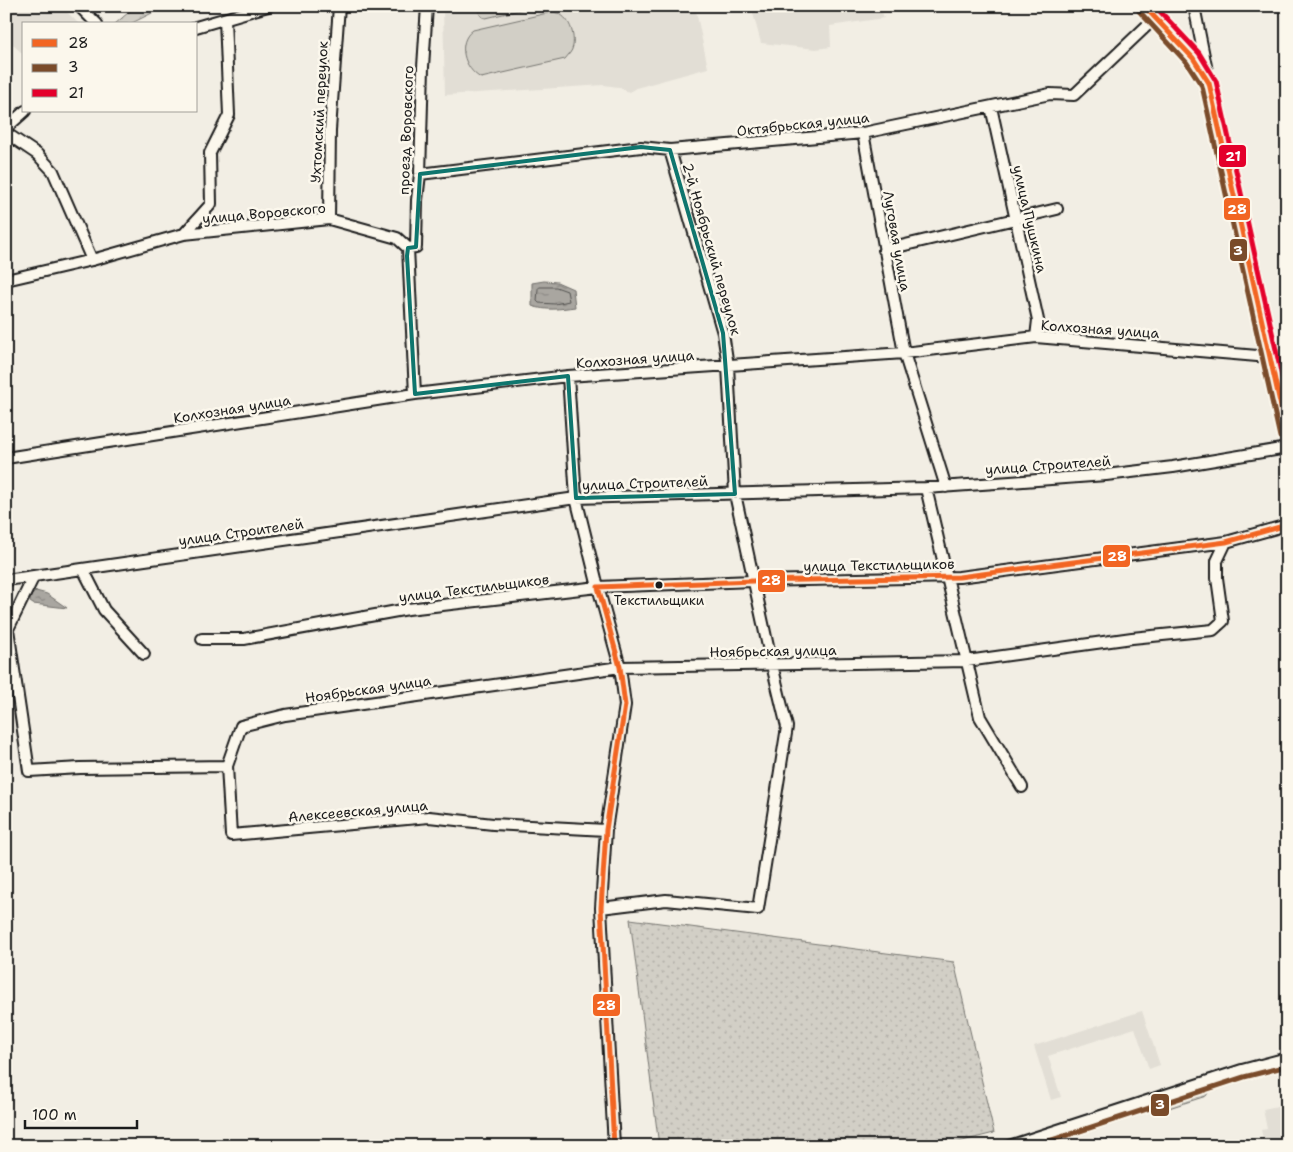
<svg xmlns="http://www.w3.org/2000/svg" width="1293" height="1152" viewBox="0 0 1293 1152" font-family="'Shantell Sans',sans-serif">
  <defs>
    <pattern id="grass-dots" width="8" height="8" patternUnits="userSpaceOnUse" patternTransform="scale(1.25)"><rect width="8" height="8" fill="#d2cfc6"/><path d="M2 2h.1M6 6h.1" fill="none" stroke="#b4b1aa" stroke-width="1.8" stroke-linecap="round"/></pattern>
    <pattern id="forest-crowns" width="20" height="18" patternUnits="userSpaceOnUse" patternTransform="scale(1.25)"><rect width="20" height="18" fill="#d2cfc6"/><path d="M2 6a3 3 0 1 1 6 0M12 15a3 3 0 1 1 6 0" fill="none" stroke="#b4b1aa"/></pattern>
    <pattern id="water-ripples" width="26" height="14" patternUnits="userSpaceOnUse" patternTransform="scale(1.25)"><rect width="26" height="14" fill="#a9a6a0"/><path d="M2 4q2-2 4 0t4 0M15 11q2-2 4 0t4 0" fill="none" stroke="#898682"/></pattern>
  </defs>
  <rect width="100%" height="100%" fill="#f2eee4"/>
  <filter id="ink" filterUnits="userSpaceOnUse"><feTurbulence type="fractalNoise" baseFrequency=".02" numOctaves="2"/><feDisplacementMap in="SourceGraphic" scale="10" xChannelSelector="R" yChannelSelector="G"/><feConvolveMatrix kernelMatrix="1 2 1 2 8 2 1 2 1" color-interpolation-filters="sRGB"/></filter>
  <g filter="url(#ink)">
    <path fill="#e2ded5" d="M 6,6 L 61,6 L 79,24 L 24,24 L 24,55 L 6,38 Z
      M 443,6 L 695,6 L 708,68 L 636,88 L 629,92 L 618,87 L 604,85 L 445,95 Z
      M 751,6 L 880,6 L 884,18 L 830,26 L 831,47 L 816,49 L 761,43 Z
      M 1142,1011 L 1160,1065 L 1149,1069 L 1135,1028 L 1048,1056 L 1061,1097 L 1051,1100 L 1034,1046 Z
      M 1283,1102 L 1287,1102 L 1287,1146 L 1265,1146 L 1261,1130 L 1267,1129 L 1263,1109 L 1283,1105 Z"/>
    <path fill="url(#grass-dots)" stroke="#777671" d="M 630,919 L 954,962 L 994,1133 L 943,1146 L 659,1146 Z
      M 1211,1089 L 1206,1096 L 1166,1109 L 1163,1109 L 1158,1106 Z"/>
    <path fill="url(#forest-crowns)" stroke="#777671" d="M 136,6 L 155,6 L 154,12 L 130,24 L 115,24 Z"/>
    <path fill="#d2cfc6" stroke="#777671" d="M 478,6 L 537,6 L 486,18 C 479,17 479,13 478,6 Z
      M 552,12 C 568,13 575,32 573,46 C 572,52 568,55 565,59 L 481,78 C 464,69 456,42 473,30 Z"/>
    <path fill="url(#water-ripples)" stroke="#716f6b" d="M 544,281 L 557,282 L 573,289 L 575,307 C 560,309 546,311 532,306 L 532,283 Z
      M 36,591 L 47,594 L 67,608 L 33,604 L 30,602 L 31,596 Z"/>
    <g fill="none" stroke-linecap="round" stroke-linejoin="round">
      <path stroke="#545351" stroke-width="1" d="M 540,287 L 556,287 L 567,291 L 569,301 L 555,304 L 539,303 L 537,301 L 538,289 Z"/>
      <g stroke="#1c1c1c" stroke-width="14">
        <path id="minor" d="M 79,6 L 97,24
          M 1194,6 L 1209,81
          M 196,27 L 268,6
          M 991,107 L 1038,320 L 1036,337
          M 6,128 L 25,111
          M 6,133 L 37,154 L 53,171 L 92,260
          M 863,133 L 904,353 L 946,487
          M 420,174 L 641,147 L 670,150 L 863,133 L 1050,94 L 1074,95 L 1155,18
          M 329,219 L 330,130 L 339,6
          M 184,234 L 211,204 L 210,153 L 229,115 L 225,19
          M 408,248 L 416,247 L 417,200 L 420,174 L 423,67 L 427,6
          M 884,250 L 1057,209
          M 6,280 L 92,260 L 184,234 L 329,219 L 397,238 L 408,248 L 415,394
          M 568,376 L 576,498 L 598,587 L 620,667 L 625,705 L 606,830 L 601,908 L 614,1146
          M 1275,383 L 1287,383
          M 6,458 L 415,394 L 568,376 L 904,353 L 1036,337 L 1269,357
          M 926,488 L 980,717 L 1022,787
          M 83,569 L 104,610 L 144,654
          M 34,576 L 8,629 L 29,771 L 80,768 L 227,766
          M 6,580 L 576,498 L 926,488 L 1106,475 L 1173,467 L 1287,448
          M 202,639 L 244,639 L 408,609 L 598,587 L 753,581 L 959,577 L 1226,542 L 1287,525
          M 606,830 L 493,824 L 429,817 L 231,835 L 227,766 L 241,726 L 285,715 L 620,667 L 967,661 L 1132,638 L 1213,630 L 1223,621 L 1217,578 L 1217,561 L 1226,542
          M 601,908 L 666,900 L 758,909 L 787,727 L 772,665 L 735,494 L 728,366 L 723,333 L 670,150
          M 1009,1146 L 1242,1070 L 1287,1058"/>
      </g>
      <g stroke="#1c1c1c" stroke-width="16">
        <path id="major" d="M 1144,6 L 1193,58 L 1209,83 L 1287,435"/>
      </g>
      <use href="#minor" stroke="#fbf7ec" stroke-width="10"/>
      <use href="#major" stroke="#fbf7ec" stroke-width="12"/>
      <g stroke="#fbf7ec" stroke-width="9">
        <path id="bus-1" d="M 1144,6 L 1193,58 L 1209,83 L 1287,434
          M 598,587 L 753,581 L 959,577 L 1226,542 L 1287,525
          M 598,587 L 620,667 L 625,705 L 606,830 L 601,908 L 614,1146"/>
      </g>
      <g stroke="#fbf7ec" stroke-width="9">
        <path id="bus-2" d="M 1139,11 L 1187,63 L 1202,86 L 1280,437
          M 1034,1146 L 1244,1077 L 1287,1066"/>
      </g>
      <g stroke="#fbf7ec" stroke-width="9">
        <path id="bus-3" d="M 1155,6 L 1199,53 L 1216,81 L 1287,399"/>
      </g>
      <use href="#bus-1" stroke="#f26522" stroke-width="5"/>
      <use href="#bus-2" stroke="#7a4b2a" stroke-width="5"/>
      <use href="#bus-3" stroke="#e4002b" stroke-width="5"/>
    </g>
  </g>
  <path fill="none" stroke="#0f766e" stroke-width="4" stroke-linejoin="round" d="M 641,147 L 670,150 L 723,333 L 735,494 L 576,498 L 568,376 L 415,394 L 407,256 L 408,248 L 416,247 L 420,174 Z"/>
  <circle fill="#1c1c1c" stroke="#fbf7ec" stroke-width="2" cx="659" cy="585" r="4.5"/>
  <g text-anchor="middle" stroke-width="5" stroke-linejoin="round" paint-order="stroke">
    <g font-size="13" fill="#1c1c1c" stroke="#fbf7ec">
      <text x="659" y="605">Текстильщики</text>
    </g>
    <g font-size="14" fill="#1c1c1c" stroke="#fbf7ec">
      <text transform="translate(319 112) rotate(-87)" y="5">Ухтомский переулок</text>
      <text transform="translate(803 124) rotate(-6)" y="5">Октябрьская улица</text>
      <text transform="translate(406 130) rotate(-88)" y="5">проезд Воровского</text>
      <text transform="translate(264 213) rotate(-5)" y="5">улица Воровского</text>
      <text transform="translate(1030 219) rotate(77)" y="5">улица Пушкина</text>
      <text transform="translate(897 241) rotate(80)" y="5">Луговая улица</text>
      <text transform="translate(712 249) rotate(74)" y="5">2-й Ноябрьский переулок</text>
      <text transform="translate(1100 329) rotate(4)" y="5">Колхозная улица</text>
      <text transform="translate(635 359) rotate(-4)" y="5">Колхозная улица</text>
      <text transform="translate(232 409) rotate(-9)" y="5">Колхозная улица</text>
      <text transform="translate(1048 465) rotate(-4)" y="5">улица Строителей</text>
      <text transform="translate(645 483) rotate(-2)" y="5">улица Строителей</text>
      <text transform="translate(241 532) rotate(-8)" y="5">улица Строителей</text>
      <text transform="translate(879 565) rotate(-1)" y="5">улица Текстильщиков</text>
      <text transform="translate(474 588) rotate(-7)" y="5">улица Текстильщиков</text>
      <text transform="translate(773 651) rotate(-1)" y="5">Ноябрьская улица</text>
      <text transform="translate(368 689) rotate(-8)" y="5">Ноябрьская улица</text>
      <text transform="translate(358 811) rotate(-5)" y="5">Алексеевская улица</text>
    </g>
  </g>
  <g stroke="#fbf7ec" stroke-width="2">
    <rect x="1218" y="144" width="29" height="24" rx="5" fill="#e4002b"/>
    <rect x="1223" y="197" width="28" height="24" rx="5" fill="#f26522"/>
    <rect x="1229" y="238" width="19" height="24" rx="5" fill="#7a4b2a"/>
    <rect x="1102" y="544" width="29" height="24" rx="5" fill="#f26522"/>
    <rect x="757" y="569" width="29" height="24" rx="5" fill="#f26522"/>
    <rect x="592" y="993" width="29" height="24" rx="5" fill="#f26522"/>
    <rect x="1150" y="1093" width="20" height="24" rx="5" fill="#7a4b2a"/>
  </g>
  <g font-size="14" text-anchor="middle" font-weight="bold" fill="#fff">
    <text x="1233" y="161">21</text>
    <text x="1237" y="214">28</text>
    <text x="1238" y="255">3</text>
    <text x="1117" y="561">28</text>
    <text x="771" y="585">28</text>
    <text x="606" y="1010">28</text>
    <text x="1160" y="1109">3</text>
  </g>
  <rect width="1293" height="1152" fill="none" stroke="#fbf7ec" stroke-width="25"/>
  <rect x="12" y="12" width="1268" height="1127" fill="none" stroke="#1c1c1c" stroke-width="2" filter="url(#ink)"/>
  <rect x="22" y="22" width="175" height="90" fill="#fbf7ec" stroke="#a29f99"/>
  <rect x="32" y="39" width="25" height="8" fill="#f26522" stroke="#a29f99"/>
  <text x="68" y="48" font-size="15" fill="#1c1c1c">28</text>
  <rect x="32" y="64" width="25" height="8" fill="#7a4b2a" stroke="#a29f99"/>
  <text x="68" y="72" font-size="15" fill="#1c1c1c">3</text>
  <rect x="32" y="89" width="25" height="8" fill="#e4002b" stroke="#a29f99"/>
  <text x="68" y="98" font-size="15" fill="#1c1c1c">21</text>
  <path d="M25 1120v8h112v-8" fill="none" stroke="#1c1c1c" stroke-width="2.5"/>
  <text x="32" y="1120" font-size="15" fill="#1c1c1c" stroke="#fbf7ec" stroke-width="4" paint-order="stroke">100 m</text>
</svg>
